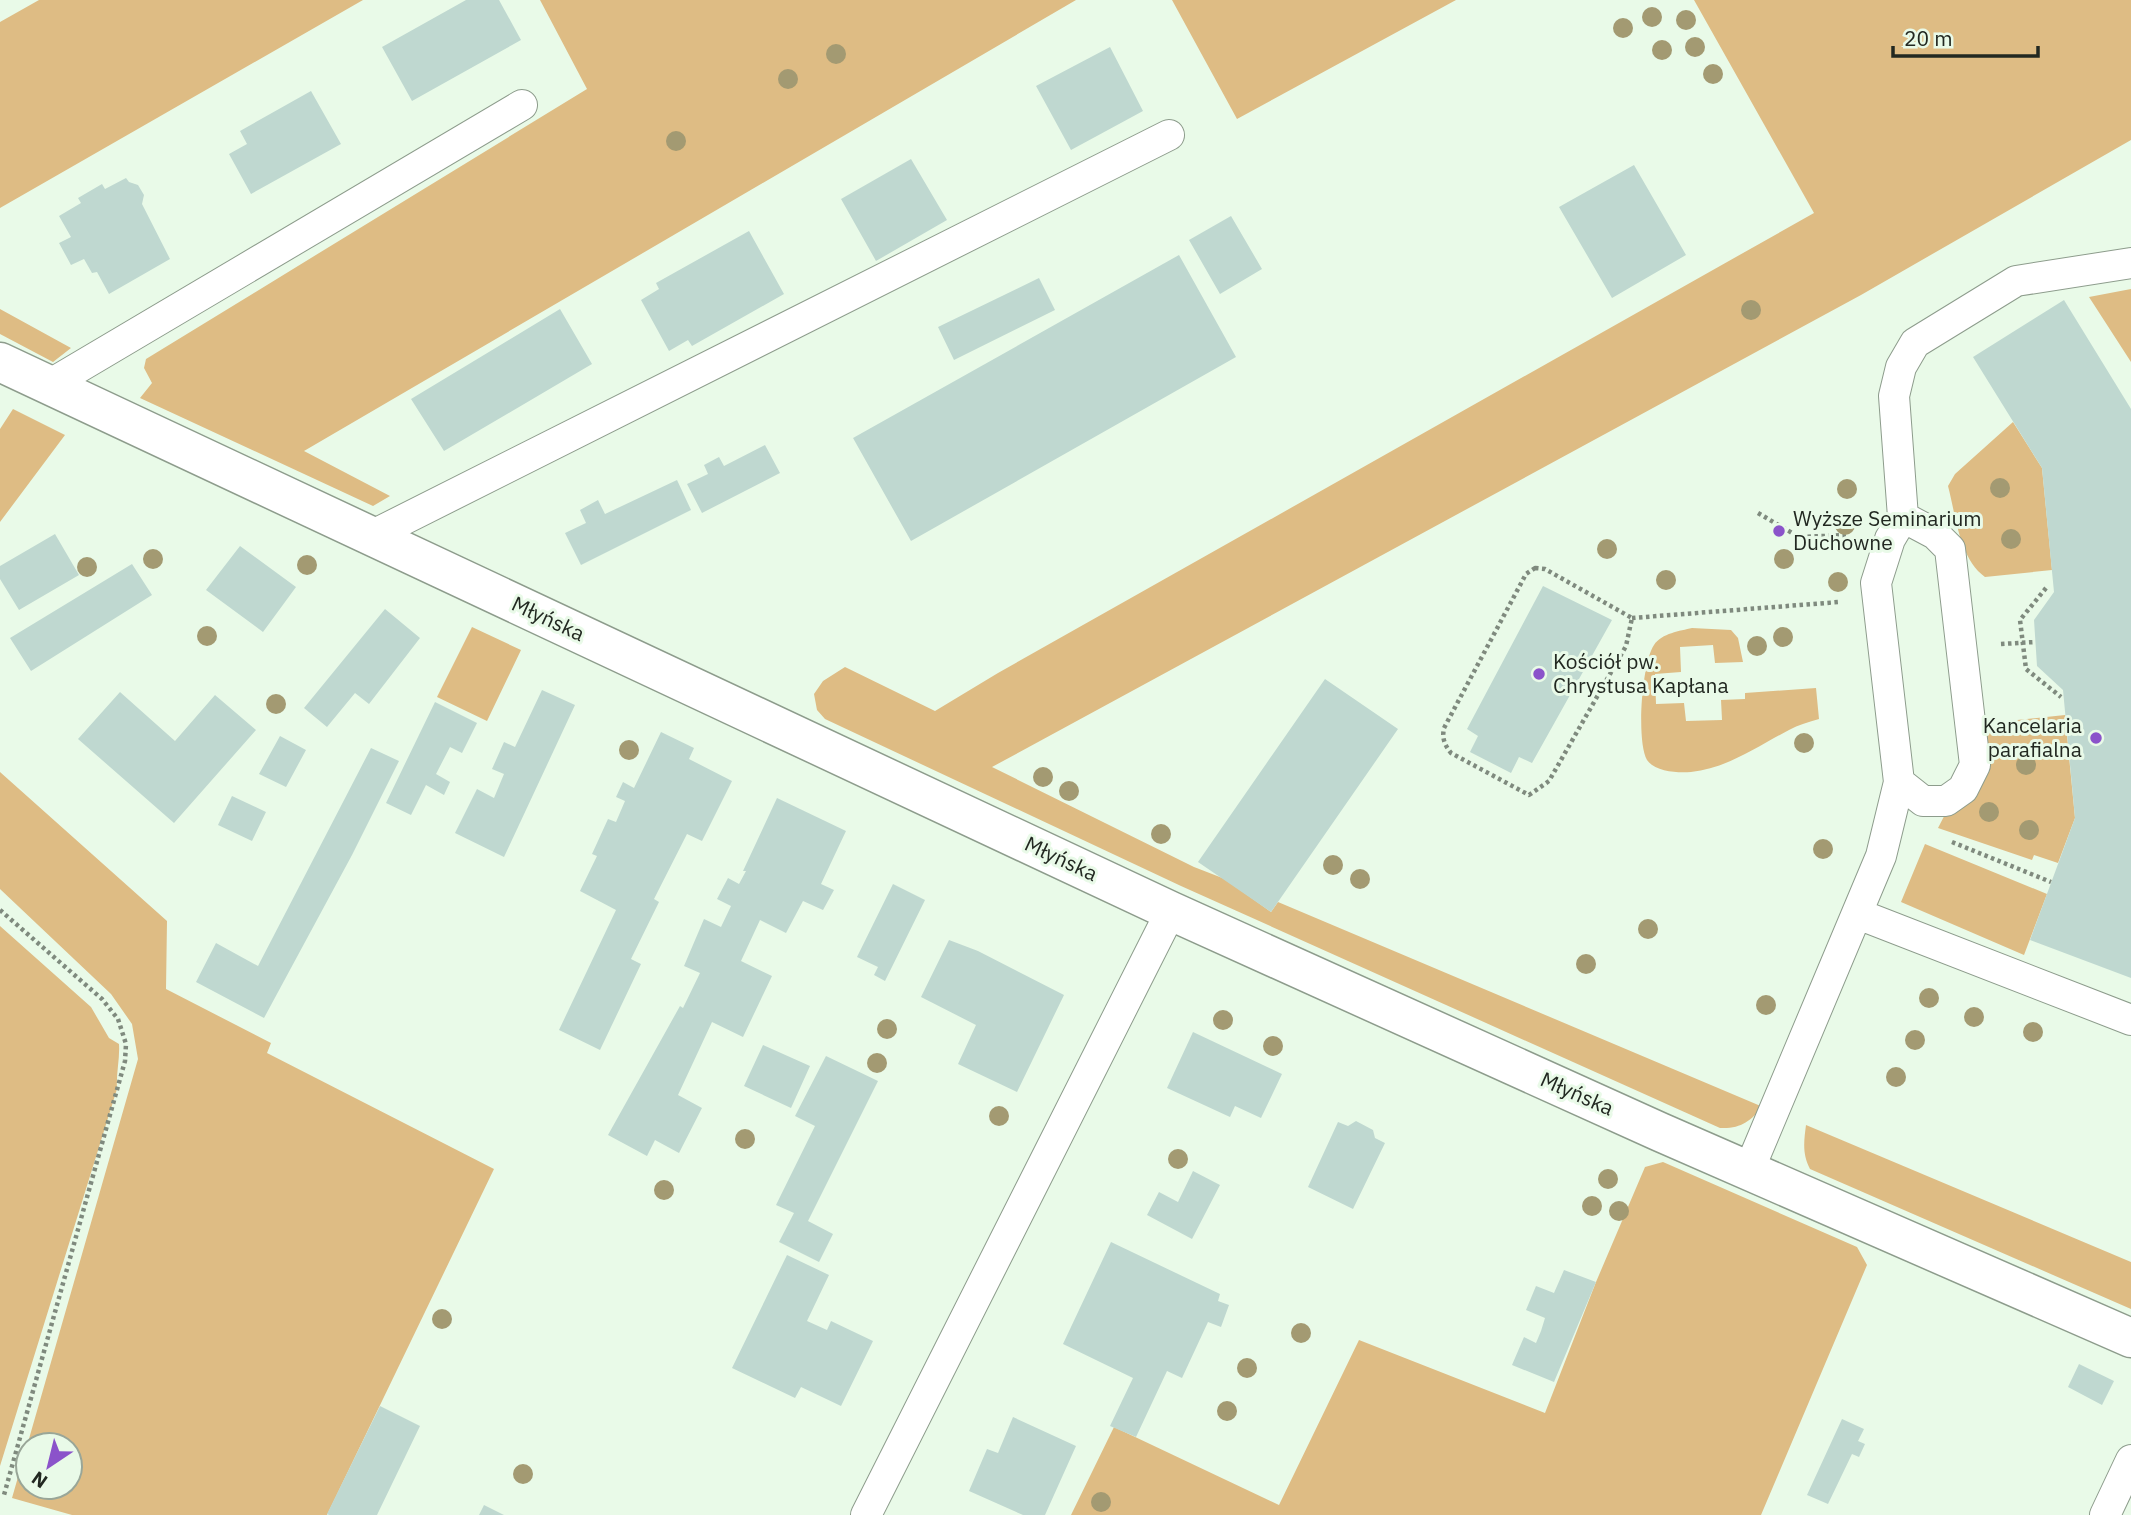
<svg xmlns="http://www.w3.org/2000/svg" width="2131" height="1515" viewBox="0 0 2131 1515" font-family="'IBM Plex Sans',sans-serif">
  <rect width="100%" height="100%" fill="#e9fae8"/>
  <path fill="#debc84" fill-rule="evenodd" d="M 39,0 L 363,0 L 0,208 L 0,22 Z
    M 540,0 L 1076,0 L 304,451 L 390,496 L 373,506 L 140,398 L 152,383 L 144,368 L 146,359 L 587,89 Z
    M 1172,0 L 1456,0 L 1237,119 Z
    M 1694,0 L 2131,0 L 2131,140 L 1861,295 L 992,767 L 1194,867 L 1225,879 L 1271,912 L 1278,902 L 1763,1107 C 1750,1121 1741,1129 1720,1128 L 1181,886 L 825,719 L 817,710 L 814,694 L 823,681 L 845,667 L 935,711 L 998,673 L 1814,213 Z
    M 2131,289 L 2131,362 L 2089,297 Z
    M 0,309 L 71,348 L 53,362 L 0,334 Z
    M 13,409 L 65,435 L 0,522 L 0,429 Z
    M 2013,422 L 2042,468 L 2052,570 L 1985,577 C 1959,558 1956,516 1948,486 L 1955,474 Z
    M 472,627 L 521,650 L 487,721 L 437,697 Z
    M 1692,628 L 1731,630 L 1738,638 L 1743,662 L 1715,663 L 1713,645 L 1680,647 L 1681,672 L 1655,674 L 1656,704 L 1684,703 L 1686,721 L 1722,720 L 1721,700 L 1745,699 L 1745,693 L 1816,688 L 1819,719 C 1809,722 1798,725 1789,730 C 1758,746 1728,768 1691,772 C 1678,773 1655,772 1647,760 C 1636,741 1642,662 1654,645 C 1662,633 1680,631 1692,628 Z
    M 2065,715 L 2075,818 L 2058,863 L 2034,855 L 2032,860 L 1938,828 L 1982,743 L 1998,722 Z
    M 0,772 L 167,921 L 166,989 L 271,1043 L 267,1053 L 494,1169 L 327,1515 L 72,1515 L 12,1498 L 138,1059 L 132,1024 L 111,994 L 0,889 ZM 28,1445 L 70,1445 L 70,1487 L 28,1487 Z
    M 1925,844 L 2047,894 L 2024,955 L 1901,902 Z
    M 0,926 L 91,1007 L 109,1038 L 119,1044 C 120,1059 116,1073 117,1089 L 0,1466 Z
    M 1806,1125 L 2131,1262 L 2131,1309 L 1810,1169 C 1802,1154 1804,1141 1806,1125 Z
    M 1663,1162 L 1857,1247 L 1867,1265 L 1761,1515 L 1071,1515 L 1114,1427 L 1279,1505 L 1359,1340 L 1545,1413 L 1596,1282 L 1645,1167 Z"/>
  <path fill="#bfd8d0" d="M 466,0 L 499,0 L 521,40 L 412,101 L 382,47 Z
    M 1110,47 L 1143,111 L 1071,150 L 1036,86 Z
    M 311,91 L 341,144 L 251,194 L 229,154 L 247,144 L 240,131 Z
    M 911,159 L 947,220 L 876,261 L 841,199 Z
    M 1634,165 L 1686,255 L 1612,298 L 1559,207 Z
    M 126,178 L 129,182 L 138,185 L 144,195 L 142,204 L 170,259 L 109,294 L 97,272 L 92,273 L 84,259 L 71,265 L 59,243 L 71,237 L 59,216 L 81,203 L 78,198 L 102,184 L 105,189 Z
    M 1231,216 L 1262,269 L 1220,294 L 1189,240 Z
    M 749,231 L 784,294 L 692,346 L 688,340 L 669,351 L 641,300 L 659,289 L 656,283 Z
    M 1179,255 L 1236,357 L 911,541 L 853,438 Z
    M 1039,278 L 1055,310 L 954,360 L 938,327 Z
    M 2064,300 L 2131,409 L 2131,978 L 2030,940 L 2075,818 L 2063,690 L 2037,666 L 2034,620 L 2054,592 L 2042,468 L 1973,357 Z
    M 560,309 L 592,364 L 444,451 L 411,399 Z
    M 765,445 L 780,473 L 702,513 L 687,484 L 708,474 L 704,465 L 719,457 L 724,466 Z
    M 677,480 L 691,510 L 581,565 L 565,533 L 586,523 L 580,510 L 598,500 L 605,514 Z
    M 55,534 L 79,575 L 19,610 L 0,579 L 0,566 Z
    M 240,546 L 296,587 L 263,632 L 206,590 Z
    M 132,564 L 152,595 L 31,671 L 10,638 Z
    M 1543,586 L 1612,620 L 1532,763 L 1519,757 L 1511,773 L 1470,752 L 1478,736 L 1467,729 Z
    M 385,609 L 420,638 L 369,704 L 355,693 L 327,727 L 304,708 Z
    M 1325,679 L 1398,729 L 1271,912 L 1198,862 Z
    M 542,690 L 575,705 L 504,857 L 455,833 L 477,789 L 494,798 L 504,774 L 492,769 L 504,742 L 515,747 Z
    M 120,692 L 175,741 L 215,695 L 256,730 L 174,823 L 78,739 Z
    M 435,702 L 477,723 L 462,753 L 450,747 L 436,774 L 450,782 L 444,795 L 426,785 L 411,815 L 386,803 Z
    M 661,732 L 694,748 L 689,759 L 732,781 L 702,841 L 687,834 L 654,899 L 659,902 L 631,959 L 641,964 L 600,1050 L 559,1030 L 616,910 L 580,891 L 597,856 L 592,854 L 608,819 L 616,822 L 625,801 L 616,797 L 623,782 L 634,788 Z
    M 280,736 L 306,750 L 286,787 L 259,774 Z
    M 371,748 L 399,761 L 352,855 L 264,1018 L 196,982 L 216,943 L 258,966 Z
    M 232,796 L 266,812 L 252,841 L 218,825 Z
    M 777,798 L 846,831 L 821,884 L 834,890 L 823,910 L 803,901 L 786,933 L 760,920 L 741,961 L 772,976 L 743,1037 L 712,1022 L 678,1095 L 702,1108 L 679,1153 L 655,1140 L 647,1156 L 608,1135 L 680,1006 L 683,1008 L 700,973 L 684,966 L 704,919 L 721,927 L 731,906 L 717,899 L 728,878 L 739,884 L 746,871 L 743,871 Z
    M 893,884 L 925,900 L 885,981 L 874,975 L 878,967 L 857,957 Z
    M 949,940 L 978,951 L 1064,995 L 1017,1092 L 958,1064 L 976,1025 L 921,997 Z
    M 1193,1032 L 1282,1074 L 1261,1118 L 1235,1106 L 1230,1117 L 1167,1088 Z
    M 763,1045 L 810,1066 L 791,1108 L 744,1086 Z
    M 826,1056 L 878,1081 L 808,1221 L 833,1234 L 819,1262 L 779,1242 L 794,1213 L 776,1205 L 815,1126 L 795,1116 Z
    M 1356,1121 L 1373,1130 L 1375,1138 L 1385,1143 L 1353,1209 L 1308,1187 L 1338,1122 L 1348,1126 Z
    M 1193,1171 L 1220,1185 L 1192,1239 L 1147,1215 L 1159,1192 L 1178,1202 Z
    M 1111,1242 L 1220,1294 L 1218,1301 L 1229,1305 L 1221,1327 L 1208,1322 L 1182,1378 L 1167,1371 L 1136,1437 L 1110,1426 L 1133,1378 L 1063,1344 Z
    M 787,1255 L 829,1275 L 807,1321 L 827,1330 L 831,1321 L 873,1341 L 841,1406 L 801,1387 L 795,1398 L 732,1368 Z
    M 1564,1270 L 1596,1282 L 1554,1382 L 1512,1365 L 1524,1337 L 1536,1343 L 1541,1331 L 1545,1318 L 1526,1310 L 1536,1286 L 1554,1293 Z
    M 2079,1364 L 2114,1381 L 2102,1405 L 2068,1387 Z
    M 380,1406 L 420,1426 L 377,1515 L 329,1515 L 327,1514 Z
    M 1013,1417 L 1076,1446 L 1045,1515 L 1023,1515 L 969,1491 L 987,1449 L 998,1453 Z
    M 1842,1419 L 1864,1429 L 1858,1441 L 1865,1444 L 1859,1457 L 1852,1454 L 1828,1504 L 1807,1495 Z
    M 484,1505 L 504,1515 L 479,1515 Z"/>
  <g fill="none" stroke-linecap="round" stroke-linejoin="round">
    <g stroke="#8d9c8c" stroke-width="32">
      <path id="service" d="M 49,385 L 522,105
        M 371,536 L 1169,135
        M 1899,782 L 1923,801 L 1946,801 L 1963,789 L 1975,765 L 1950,549 L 1935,534 L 1903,517
        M 1858,914 L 2131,1020
        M 1749,1170 L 1881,856 L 1899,782 L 1876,583 L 1890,539 L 1903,517 L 1894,396 L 1901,367 L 1915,343 L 2016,281 L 2131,263
        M 866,1515 L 1171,911
        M 2105,1515 L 2131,1460"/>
    </g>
    <g stroke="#8d9c8c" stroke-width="41">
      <path id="minor" d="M 0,362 L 1171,911 L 1660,1132 L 2131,1338"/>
    </g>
    <path stroke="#7f8a7e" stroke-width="4.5" stroke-dasharray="3.5 3.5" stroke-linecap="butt" d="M 1758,513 L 1799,537 L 1848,535
      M 1535,568 L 1545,569 L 1632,618 L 1626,646 L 1549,781 L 1529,795 L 1451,753 C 1444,744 1442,738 1444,728 L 1526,574 Z
      M 2046,588 L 2020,620 L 2026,669 L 2061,697
      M 1632,618 L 1839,602
      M 2001,644 L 2035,642
      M 1952,842 L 2051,882
      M 0,910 L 102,999 L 118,1019 L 126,1044 L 125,1061 L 4,1495"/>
    <use href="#service" stroke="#fff" stroke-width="30"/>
    <use href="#minor" stroke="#fff" stroke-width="38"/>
  </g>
  <g fill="#a39a72">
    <circle cx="1652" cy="17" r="10"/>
    <circle cx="1686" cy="20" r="10"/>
    <circle cx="1623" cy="28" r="10"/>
    <circle cx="1695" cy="47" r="10"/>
    <circle cx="1662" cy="50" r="10"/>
    <circle cx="836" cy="54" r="10"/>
    <circle cx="1713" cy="74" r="10"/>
    <circle cx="788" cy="79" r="10"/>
    <circle cx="676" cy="141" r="10"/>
    <circle cx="1751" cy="310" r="10"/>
    <circle cx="2000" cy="488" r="10"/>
    <circle cx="1847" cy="489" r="10"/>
    <circle cx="1845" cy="525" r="10"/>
    <circle cx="2011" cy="539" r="10"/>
    <circle cx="1607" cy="549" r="10"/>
    <circle cx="153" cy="559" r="10"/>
    <circle cx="1784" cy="559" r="10"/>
    <circle cx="307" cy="565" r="10"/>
    <circle cx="87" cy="567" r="10"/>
    <circle cx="1666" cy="580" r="10"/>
    <circle cx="1838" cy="582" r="10"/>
    <circle cx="207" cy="636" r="10"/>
    <circle cx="1783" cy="637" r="10"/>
    <circle cx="1757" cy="646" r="10"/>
    <circle cx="276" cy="704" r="10"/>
    <circle cx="1804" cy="743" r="10"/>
    <circle cx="629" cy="750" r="10"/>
    <circle cx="2026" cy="765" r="10"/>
    <circle cx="1043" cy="777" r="10"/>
    <circle cx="1069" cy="791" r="10"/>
    <circle cx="1989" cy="812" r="10"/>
    <circle cx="2029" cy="830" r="10"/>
    <circle cx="1161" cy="834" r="10"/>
    <circle cx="1823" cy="849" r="10"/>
    <circle cx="1333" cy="865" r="10"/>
    <circle cx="1360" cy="879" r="10"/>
    <circle cx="1648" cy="929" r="10"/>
    <circle cx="1586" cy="964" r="10"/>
    <circle cx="1929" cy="998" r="10"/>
    <circle cx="1766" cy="1005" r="10"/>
    <circle cx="1974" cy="1017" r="10"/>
    <circle cx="1223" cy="1020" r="10"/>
    <circle cx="887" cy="1029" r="10"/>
    <circle cx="2033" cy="1032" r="10"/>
    <circle cx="1915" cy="1040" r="10"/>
    <circle cx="1273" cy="1046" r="10"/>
    <circle cx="877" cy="1063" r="10"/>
    <circle cx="1896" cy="1077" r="10"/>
    <circle cx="999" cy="1116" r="10"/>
    <circle cx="745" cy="1139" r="10"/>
    <circle cx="1178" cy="1159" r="10"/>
    <circle cx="1608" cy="1179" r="10"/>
    <circle cx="664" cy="1190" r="10"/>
    <circle cx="1592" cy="1206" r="10"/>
    <circle cx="1619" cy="1211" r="10"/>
    <circle cx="442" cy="1319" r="10"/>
    <circle cx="1301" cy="1333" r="10"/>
    <circle cx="1247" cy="1368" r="10"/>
    <circle cx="1227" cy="1411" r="10"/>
    <circle cx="523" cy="1474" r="10"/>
    <circle cx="1101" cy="1502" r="10"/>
  </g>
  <g fill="#8b53ca" stroke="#e9fae8" stroke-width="2.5">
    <circle cx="1779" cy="531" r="7"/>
    <circle cx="1539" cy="674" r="7"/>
    <circle cx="2096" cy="738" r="7"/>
  </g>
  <g text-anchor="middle" stroke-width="6" stroke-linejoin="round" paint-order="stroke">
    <g font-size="21" fill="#222821" stroke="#e9fae8" text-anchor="start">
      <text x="1793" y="526">Wyższe Seminarium<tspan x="1793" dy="24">Duchowne</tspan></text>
      <text x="1553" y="669">Kościół pw.<tspan x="1553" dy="24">Chrystusa Kapłana</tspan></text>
      <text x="2082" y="733" text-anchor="end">Kancelaria<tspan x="2082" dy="24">parafialna</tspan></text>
    </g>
    <g font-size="21" fill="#222821" stroke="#e9fae8">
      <text transform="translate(548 619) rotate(25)" y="7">Młyńska</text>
      <text transform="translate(1061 859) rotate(25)" y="7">Młyńska</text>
      <text transform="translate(1577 1094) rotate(24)" y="7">Młyńska</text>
    </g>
  </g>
  <g transform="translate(49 1466) rotate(215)"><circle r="33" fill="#e9fae8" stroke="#99a698" stroke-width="2"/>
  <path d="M0-5L12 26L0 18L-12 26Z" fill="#8b53ca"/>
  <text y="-10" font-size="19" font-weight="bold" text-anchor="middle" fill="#222821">N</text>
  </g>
  <path d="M1893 46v10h145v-10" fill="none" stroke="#222821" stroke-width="3.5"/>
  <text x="1904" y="46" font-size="21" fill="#222821" stroke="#e9fae8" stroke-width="5" paint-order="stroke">20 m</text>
</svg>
